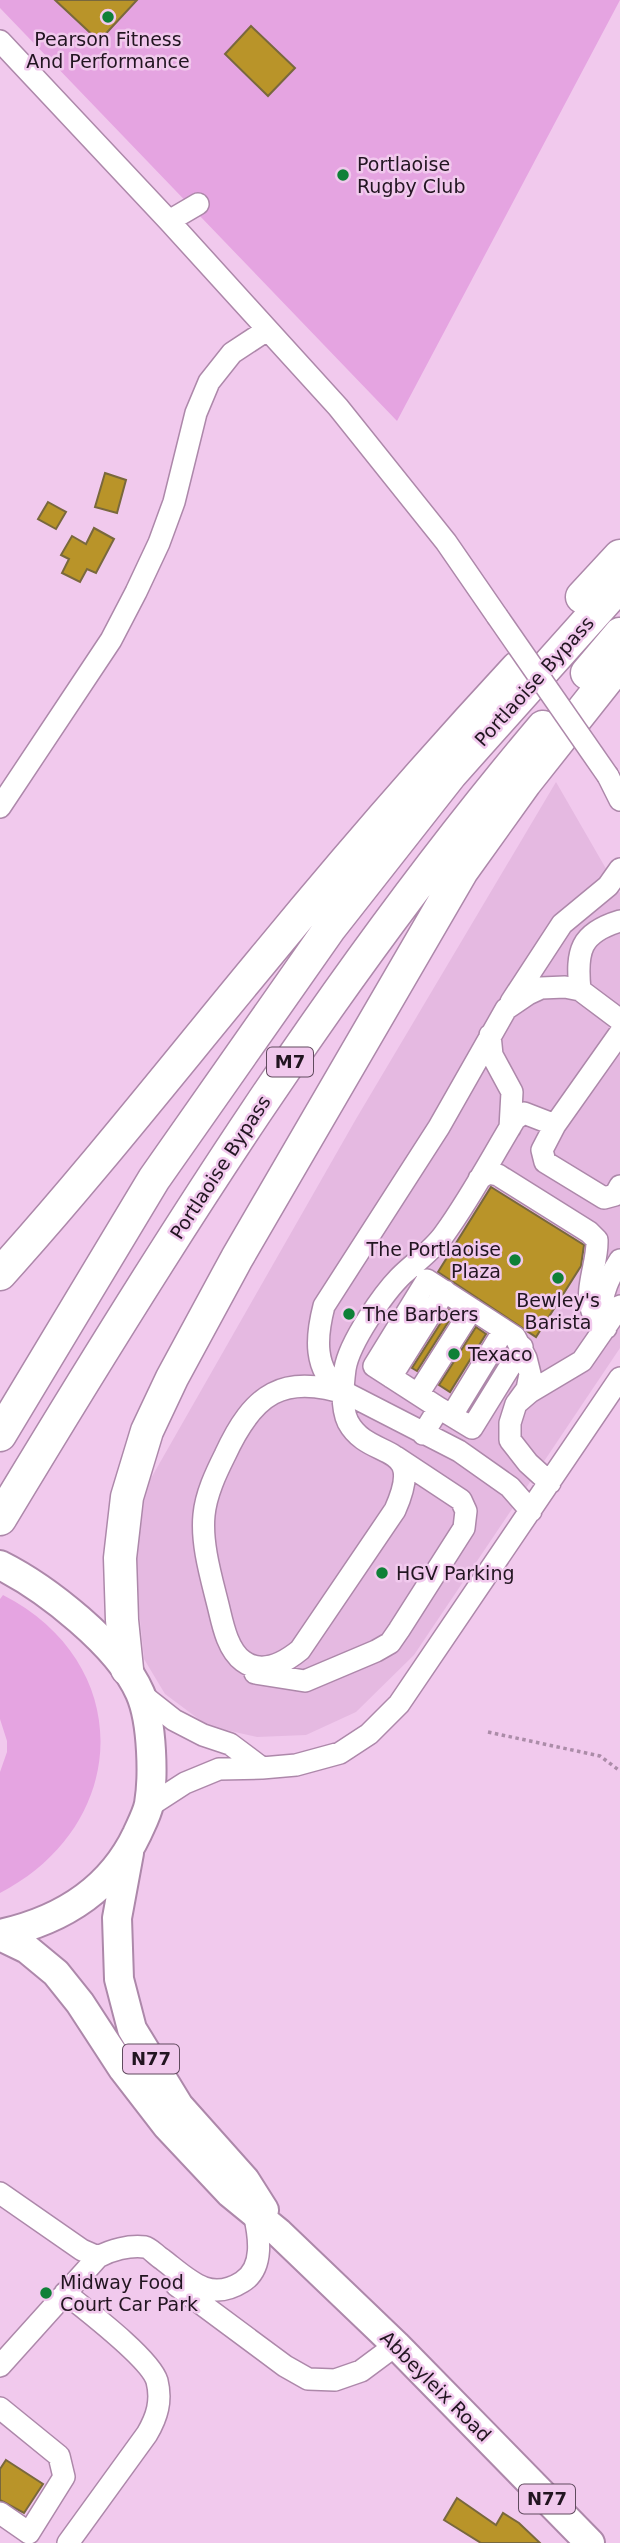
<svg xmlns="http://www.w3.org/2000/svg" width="620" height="2543" viewBox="0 0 620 2543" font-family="'DejaVu Sans',sans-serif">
  <rect width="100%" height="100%" fill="#f1c9ed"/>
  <path fill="#e5b9e1" d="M 556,782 L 620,893 L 620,1348 L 414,1655 L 356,1712 L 306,1735 L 257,1737 L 208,1726 L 165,1694 L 144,1659 L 135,1569 L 146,1487 L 356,1119 Z"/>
  <path fill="#e5a4e1" d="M 0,0 L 620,0 L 397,421 L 0,8 Z
    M 3,1595 C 136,1663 131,1825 0,1893 L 0,1772 L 7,1752 L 7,1741 L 0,1719 L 0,1599 Z"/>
  <path fill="#b99429" stroke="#79683d" stroke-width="2" d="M 55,0 L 137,0 L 99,41 Z
    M 251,26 L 295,68 L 268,96 L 225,54 Z
    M 105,473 L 126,480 L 117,513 L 95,507 Z
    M 48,502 L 66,512 L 56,529 L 38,519 Z
    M 94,528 L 114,539 L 96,573 L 87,569 L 80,582 L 62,573 L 69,559 L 61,555 L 72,536 L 86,544 Z
    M 491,1187 L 584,1245 L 581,1266 L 536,1337 L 438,1272 Z
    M 449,1310 L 454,1313 L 417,1371 L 412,1368 Z
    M 476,1327 L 486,1334 L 450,1392 L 439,1385 Z
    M 6,2460 L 43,2484 L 24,2513 L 0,2500 L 0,2469 Z
    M 457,2498 L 496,2525 L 503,2513 L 519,2523 L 540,2543 L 481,2543 L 444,2520 Z"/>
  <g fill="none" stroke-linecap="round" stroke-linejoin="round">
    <g stroke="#ad88aa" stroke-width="24">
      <path id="minor" d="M 0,41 L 169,221 L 338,407 L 446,542 L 497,616
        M 169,221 L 198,204
        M 608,776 L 620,800
        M 0,807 L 111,640 L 136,592 L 159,543 L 174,502 L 196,413 L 209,382 L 232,353 L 267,330
        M 580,990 C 576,951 580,933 620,921
        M 511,1002 L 562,924 L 608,886 L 620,869
        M 490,1035 L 492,1055 L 512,1092 L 510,1128
        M 555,1125 L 620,1033
        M 479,1179 L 488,1173 L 498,1175 L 589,1232 L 597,1240 C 598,1263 584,1289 592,1311 C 594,1318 601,1323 606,1328
        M 601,1313 C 602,1292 609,1277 620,1260
        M 391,1377 L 445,1291
        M 341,1391 C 313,1369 316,1337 324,1306 L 439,1127 L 506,1009 L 528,994 L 541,988 L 565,987 L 580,990 L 620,1020
        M 418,1394 L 472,1309
        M 439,1408 L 472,1428 L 522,1347
        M 452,1415 L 504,1330
        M 423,1434 L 439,1408 L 374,1366 L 427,1280 L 515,1337 L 526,1358 L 530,1374 L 527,1389 L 516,1404
        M 550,1483 L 528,1463 L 510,1440 L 510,1423 L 516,1404 L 530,1392 L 582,1361 L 620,1306
        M 531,1511 L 510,1487 L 459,1451 L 350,1395 C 283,1372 253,1394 225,1455 C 216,1473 206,1494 204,1515 C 201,1545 212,1580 219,1609 C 223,1626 228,1650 243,1661 C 262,1675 284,1663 300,1650 L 395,1510 C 427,1438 370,1463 348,1422 C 341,1408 343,1384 345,1369 C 349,1343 384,1292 403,1274 C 417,1261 434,1249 445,1233 C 471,1197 492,1157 515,1119 L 524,1113 L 555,1125 L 542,1150 L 545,1162 L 604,1198 L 615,1195 L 620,1186
        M 255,1673 L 305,1681 L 376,1651 L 390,1643 L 399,1630 L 464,1528 L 466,1511 L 461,1500 L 396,1457
        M 141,1694 L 174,1720 L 203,1735 L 230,1744 L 262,1768
        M 148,1807 L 185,1783 L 219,1769 L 262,1768 L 296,1765 L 340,1753 L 369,1734 L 399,1704 L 620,1378
        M 0,2193 L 82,2250 L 98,2257
        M 176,2285 L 285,2366 L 308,2379 L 335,2380 L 361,2371 L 396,2345
        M 65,2293 C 86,2310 150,2358 157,2381 C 162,2401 157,2417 147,2434 L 68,2543
        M 0,2366 L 98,2257 C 111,2250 129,2245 145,2247 C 150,2248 157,2256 162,2259 C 188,2279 209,2303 242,2282 C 265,2268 259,2235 254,2213
        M 0,2408 L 59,2456 L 64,2477 L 29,2533 L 0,2513"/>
    </g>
    <g stroke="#ad88aa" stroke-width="32">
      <path id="major" d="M 0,1565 C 46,1588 119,1645 140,1693 C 148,1711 150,1732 151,1751 C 152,1769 152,1786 149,1804 C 147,1814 141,1825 137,1834 C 110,1891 59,1921 0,1934
        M 129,1853 L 117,1918 L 119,1979 L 132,2029 L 179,2106 L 245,2180 L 264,2210
        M 0,1936 L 27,1949 L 56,1973 L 80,2003 L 123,2069 L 167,2126 L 230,2193 L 279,2233 L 396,2345 L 590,2543"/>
    </g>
    <g stroke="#ad88aa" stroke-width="35">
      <path id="highway" d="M 582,597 L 620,556
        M 587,673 L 620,634
        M 0,1274 C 91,1173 175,1066 262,961 C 344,861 429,763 517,668
        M 0,1435 L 154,1179 L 330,928 L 451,774 L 620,585
        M 0,1519 C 165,1245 336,972 543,727
        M 127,1669 L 122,1620 L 120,1558 L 127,1497 L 147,1431 L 172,1378 L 237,1258 L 462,871 L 525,783 L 620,663"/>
    </g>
    <path stroke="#ab8ca8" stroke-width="3.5" stroke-dasharray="3.5 3.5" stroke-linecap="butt" d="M 488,1732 L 600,1756 L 620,1771"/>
    <use href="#minor" stroke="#fff" stroke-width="21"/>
    <use href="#major" stroke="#fff" stroke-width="28"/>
    <use href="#highway" stroke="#fff" stroke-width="32"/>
    <g stroke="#ad88aa" stroke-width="24" stroke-linecap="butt">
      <path id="minor-bridge" d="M 497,616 L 608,776"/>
    </g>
    <use href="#minor-bridge" stroke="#fff" stroke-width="21"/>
  </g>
  <g fill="#0f8037" stroke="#f1c9ed" stroke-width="2.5">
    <circle cx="108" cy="17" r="7"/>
    <circle cx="343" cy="175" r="7"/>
    <circle cx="515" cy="1260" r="7"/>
    <circle cx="558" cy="1278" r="7"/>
    <circle cx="349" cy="1314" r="7"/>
    <circle cx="454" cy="1354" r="7"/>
    <circle cx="382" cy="1573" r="7"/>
    <circle cx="46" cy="2293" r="7"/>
  </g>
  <g text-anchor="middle" stroke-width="5" stroke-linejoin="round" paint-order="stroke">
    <g fill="#f1c9ed" stroke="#604b5e" stroke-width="2">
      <rect x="267" y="1047.5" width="46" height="29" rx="5"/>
      <rect x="123" y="2044.5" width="56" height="29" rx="5"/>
      <rect x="519" y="2484.5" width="56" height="29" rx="5"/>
    </g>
    <g font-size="18" font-weight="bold" fill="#221521">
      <text x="290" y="1068">M7</text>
      <text x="151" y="2065">N77</text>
      <text x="547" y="2505">N77</text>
    </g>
    <g font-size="19" fill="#221521" stroke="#f1c9ed" text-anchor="start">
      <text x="108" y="46" text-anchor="middle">Pearson Fitness<tspan x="108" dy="22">And Performance</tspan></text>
      <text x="357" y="171">Portlaoise<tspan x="357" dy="22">Rugby Club</tspan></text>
      <text x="501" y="1256" text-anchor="end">The Portlaoise<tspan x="501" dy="22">Plaza</tspan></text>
      <text x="558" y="1307" text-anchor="middle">Bewley's<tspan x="558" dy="22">Barista</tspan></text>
      <text x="363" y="1321">The Barbers</text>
      <text x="468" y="1361">Texaco</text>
      <text x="396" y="1580">HGV Parking</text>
      <text x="60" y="2289">Midway Food<tspan x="60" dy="22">Court Car Park</tspan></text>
    </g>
    <g font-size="19" fill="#221521" stroke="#f1c9ed">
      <text transform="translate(534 681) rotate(-48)" y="7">Portlaoise Bypass</text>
      <text transform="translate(220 1167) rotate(-57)" y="7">Portlaoise Bypass</text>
      <text transform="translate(436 2386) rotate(45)" y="7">Abbeyleix Road</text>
    </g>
  </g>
</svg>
